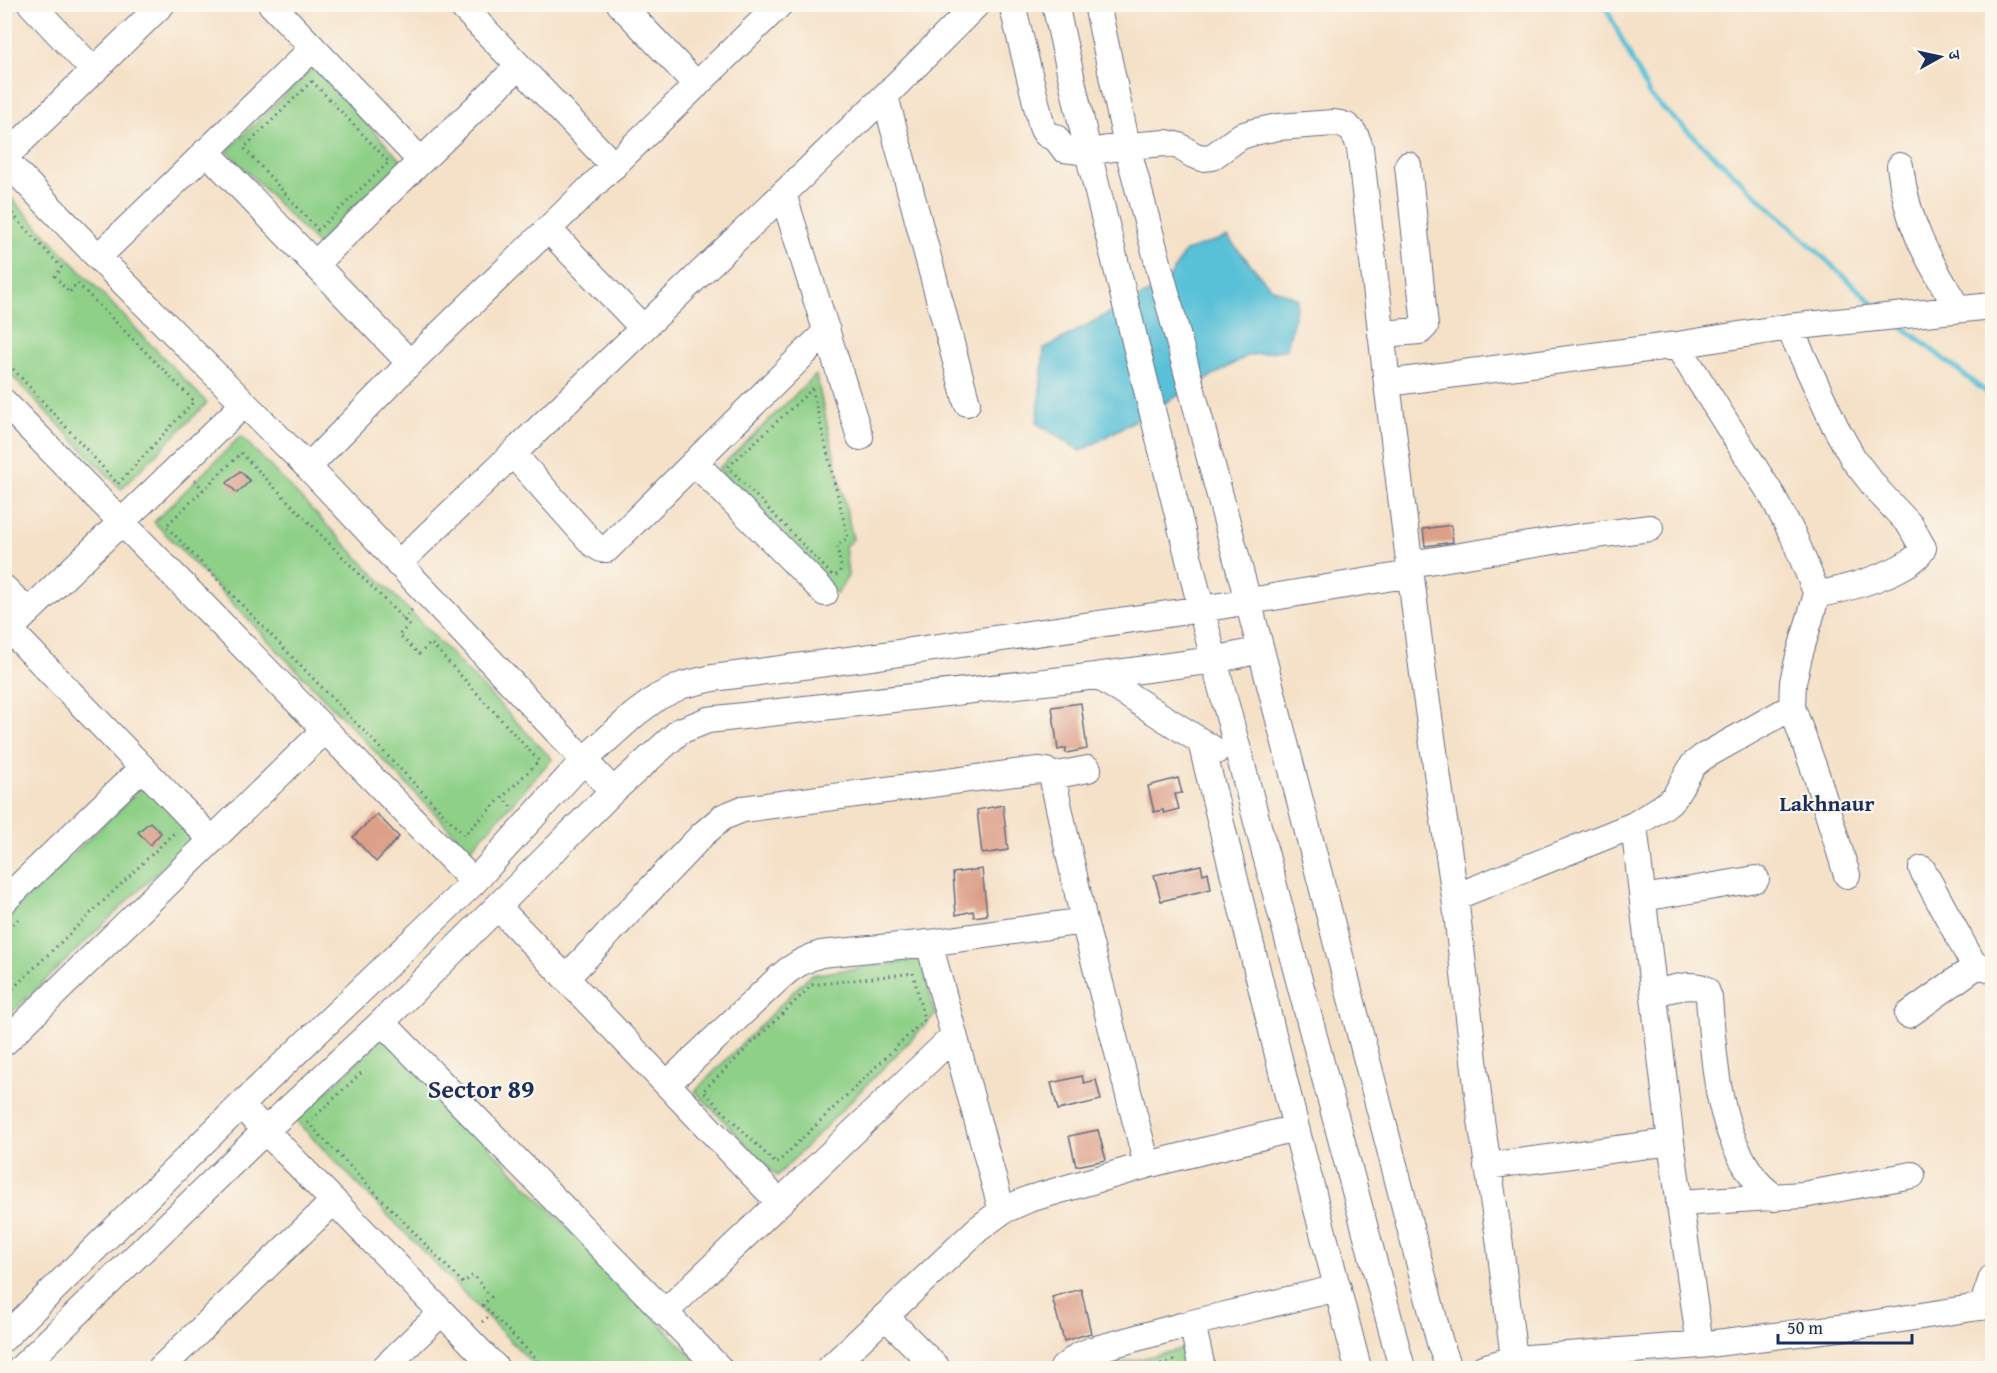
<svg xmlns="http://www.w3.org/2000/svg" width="1997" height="1373" viewBox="0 0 1997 1373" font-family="'Gentium Book Plus','Noto Serif Devanagari',serif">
  <rect width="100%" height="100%" fill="#fbf7ec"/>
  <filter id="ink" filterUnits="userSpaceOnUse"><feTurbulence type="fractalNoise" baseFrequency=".0167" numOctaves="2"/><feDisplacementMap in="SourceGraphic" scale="12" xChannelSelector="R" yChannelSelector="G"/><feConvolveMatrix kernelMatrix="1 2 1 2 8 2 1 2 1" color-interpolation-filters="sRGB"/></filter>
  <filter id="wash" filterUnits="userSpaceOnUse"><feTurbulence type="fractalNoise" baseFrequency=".008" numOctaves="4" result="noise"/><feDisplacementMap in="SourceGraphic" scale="24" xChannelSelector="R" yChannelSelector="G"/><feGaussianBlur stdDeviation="1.35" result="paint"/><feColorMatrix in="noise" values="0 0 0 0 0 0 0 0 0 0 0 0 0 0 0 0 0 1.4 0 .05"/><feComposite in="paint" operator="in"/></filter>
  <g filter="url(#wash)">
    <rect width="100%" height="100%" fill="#f5e1c8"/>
    <path fill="#8ed088" stroke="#548073" stroke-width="1.5" d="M 313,67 L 402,161 L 317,244 L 227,151 Z
      M 5,192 L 207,403 L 121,489 L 5,369 Z
      M 816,375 L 853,539 L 845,546 L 848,576 L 837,594 L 718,469 Z
      M 241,436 L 552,759 L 470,850 L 154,522 Z
      M 145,785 L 196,835 L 5,1019 L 5,919 Z
      M 921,959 L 935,1015 L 777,1176 L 695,1091 L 810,975 Z
      M 383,1037 L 703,1368 L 537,1368 L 296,1121 Z
      M 1181,1349 L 1186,1368 L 1103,1368 Z"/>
    <path fill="#59c0d7" stroke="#3a789a" stroke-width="1.5" d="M 1227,237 L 1270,287 L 1298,299 L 1287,349 L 1247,356 L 1081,451 L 1037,423 L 1044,349 L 1114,310 L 1165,285 L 1185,251 Z"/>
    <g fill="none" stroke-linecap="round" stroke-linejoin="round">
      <path stroke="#59c0d7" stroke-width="5" d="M 1604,4 L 1650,96 L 1879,309
        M 1899,324 L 1986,392 L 1992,407"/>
    </g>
    <g id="blocks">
      <path fill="#dc9f88" d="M 240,471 L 250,481 L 237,493 L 227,483 Z
        M 1451,525 L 1453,542 L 1425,546 L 1423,529 Z
        M 1081,703 L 1087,749 L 1066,753 L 1066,748 L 1058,750 L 1052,707 Z
        M 1178,778 L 1182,793 L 1175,794 L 1179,809 L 1164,813 L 1163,810 L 1154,812 L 1148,786 Z
        M 1003,805 L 1008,850 L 982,854 L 977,810 Z
        M 377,814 L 399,837 L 376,862 L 353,837 Z
        M 150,822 L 161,833 L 150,845 L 138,832 Z
        M 1201,865 L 1203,874 L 1208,872 L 1211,889 L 1161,901 L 1154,875 Z
        M 982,869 L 987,915 L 974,917 L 973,911 L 956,915 L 953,873 Z
        M 1082,1076 L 1084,1083 L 1096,1080 L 1101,1100 L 1058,1110 L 1051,1083 Z
        M 1098,1130 L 1106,1160 L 1076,1166 L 1069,1136 Z
        M 1081,1289 L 1091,1333 L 1064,1341 L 1052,1297 Z"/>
    </g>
  </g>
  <g filter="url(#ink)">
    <use href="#blocks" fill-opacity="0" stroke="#676d83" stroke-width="1.5"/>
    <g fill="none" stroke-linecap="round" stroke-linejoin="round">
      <g stroke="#676d83" stroke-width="28">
        <path id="minor" d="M 31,4 L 94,71
          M 271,4 L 421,161
          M 460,4 L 614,166
          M 620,4 L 697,85
          M 1012,4 L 1042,127 C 1045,134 1047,136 1055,137 L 1064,149 L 1088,152 L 1127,146 L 1166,143 L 1179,146 L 1193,155 L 1202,158 L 1212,157 L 1241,136 L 1254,132 L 1278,127 L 1334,123 C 1351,124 1356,134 1360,148 L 1387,383
          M 1055,4 L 1088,152 L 1214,660 L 1402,1368
          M 1097,4 L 1127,146 L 1261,650 L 1440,1343 L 1449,1368
          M 885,96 L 967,403
          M 206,151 L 410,363
          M 4,158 L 162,4
          M 4,159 L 98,257 L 308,467 L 613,791
          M 1900,166 C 1907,225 1928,259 1958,309
          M 783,194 L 860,437
          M 548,229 L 643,328
          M 98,257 L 313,48
          M 315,264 L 519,66
          M 1992,306 L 1789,327 L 1677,345 L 1387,383 L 1424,682 L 1455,897 L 1481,1120 L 1499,1238 L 1514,1359 L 1700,1345 L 1863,1325 L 1992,1305
          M 1789,327 L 1835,426 L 1854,460 L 1879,492 L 1910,525 L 1923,548 C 1916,570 1839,592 1817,594
          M 1381,334 L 1420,331 L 1425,326 L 1408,165
          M 1677,345 L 1773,497 L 1793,535 L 1817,594 L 1799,656 L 1793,682 L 1792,707 L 1817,777 L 1847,875
          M 4,402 L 474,882
          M 513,454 L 593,544 L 601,549 L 607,549 L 827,331
          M 695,463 L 825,593
          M 308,467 L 410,363 L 780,4
          M 398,564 L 885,96 L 977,4
          M 1410,564 L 1573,538 L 1650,528
          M 4,588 L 28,612
          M 10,630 L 212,840
          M 4,635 L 244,404
          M 1098,676 L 1216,751
          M 1201,742 L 1296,1128 L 1358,1368
          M 1052,776 L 1084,921 L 1147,1165
          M 1634,825 L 1671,1142 L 1700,1345
          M 1922,869 L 1975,967
          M 1455,897 L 1634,825 L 1664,806 L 1674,798 L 1693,765 L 1703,757 L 1792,707
          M 1643,898 L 1756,879
          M 4,901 L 142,768
          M 498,907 L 779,1202
          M 929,943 L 1002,1211
          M 566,978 L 702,835 L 723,817 L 743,809 L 1038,770 L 1046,771 L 1052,776 L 1088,769
          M 1654,993 C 1669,990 1693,981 1706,990 L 1709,998 C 1714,1059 1716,1128 1755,1179 C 1760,1186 1768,1192 1775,1198
          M 1908,1015 L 1975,967 L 1988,967 L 1992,970
          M 382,1022 L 719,1368
          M 4,1043 L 325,730
          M 667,1084 L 779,978 C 792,966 804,959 821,954 L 929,943 L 1084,921
          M 253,1118 L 496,1368
          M 1487,1166 L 1671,1142
          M 1679,1203 L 1803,1195 L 1912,1175
          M 1982,1307 L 1992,1278
          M 664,1313 L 954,1036
          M 885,1316 L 937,1368
          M 1192,1323 L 1202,1368
          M 4,1338 L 241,1105 L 474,882 L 584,760 L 635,714 L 658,697 L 683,685 L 713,678 L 864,658 L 1202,609 L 1411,574
          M 21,1368 L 266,1130 L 382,1022 L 613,791 L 680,731 L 708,720 L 1080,678 L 1214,660 L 1261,650
          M 161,1368 L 334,1201
          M 384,1368 L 441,1313
          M 830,1368 L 978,1229 L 1002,1211 L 1029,1199 L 1147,1165 L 1296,1128
          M 1063,1368 L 1078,1356 L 1092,1350 L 1192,1323 L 1338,1288
          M 1483,1368 L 1514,1359"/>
      </g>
      <path stroke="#676d83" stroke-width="3" stroke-dasharray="1.5 4.5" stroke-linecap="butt" d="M 312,81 L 389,162 L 318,230 L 244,148 Z
        M 4,205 L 62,268 L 55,276 L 69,293 L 77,283 L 194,401 L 118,484 L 4,359
        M 812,389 L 848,538 L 837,545 L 841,567 L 839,574 L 833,576 L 728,467 Z
        M 241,453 L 409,625 L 399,635 L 419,654 L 431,643 L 539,761 L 464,835 L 166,526 Z
        M 195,480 L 203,490
        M 403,620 L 412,610
        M 502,797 L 514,809
        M 4,932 L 18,919
        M 913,973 L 924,1020 L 776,1164 L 703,1091 L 812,985 Z
        M 4,997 L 176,831
        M 361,1073 L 308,1123 L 463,1283 L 473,1275 L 491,1297 L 483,1305 L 545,1368
        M 482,1322 L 492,1314
        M 1143,1368 L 1173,1361 L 1175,1368"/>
      <use href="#minor" stroke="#fff" stroke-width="26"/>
    </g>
  </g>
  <g text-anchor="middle" stroke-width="4.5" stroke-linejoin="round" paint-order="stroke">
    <g font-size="22" font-weight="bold" fill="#1b2f5e" stroke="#fbf7ec">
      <text x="1827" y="811">Lakhnaur</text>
    </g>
    <g font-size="26" font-weight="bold" fill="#1b2f5e" stroke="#fbf7ec">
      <text x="481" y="1098">Sector 89</text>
    </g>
  </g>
  <rect width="1997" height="1373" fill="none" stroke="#fbf7ec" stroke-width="24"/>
  <g transform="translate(1940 57) rotate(82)" stroke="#fbf7ec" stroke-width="4.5" paint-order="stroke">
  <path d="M0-4.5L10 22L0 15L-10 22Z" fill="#1b2f5e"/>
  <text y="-9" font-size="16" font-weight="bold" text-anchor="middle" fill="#1b2f5e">उ</text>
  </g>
  <path d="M1778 1334v9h134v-9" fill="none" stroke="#1b2f5e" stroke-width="3"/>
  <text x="1787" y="1334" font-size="18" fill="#1b2f5e" stroke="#fbf7ec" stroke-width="4.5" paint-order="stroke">50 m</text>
</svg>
